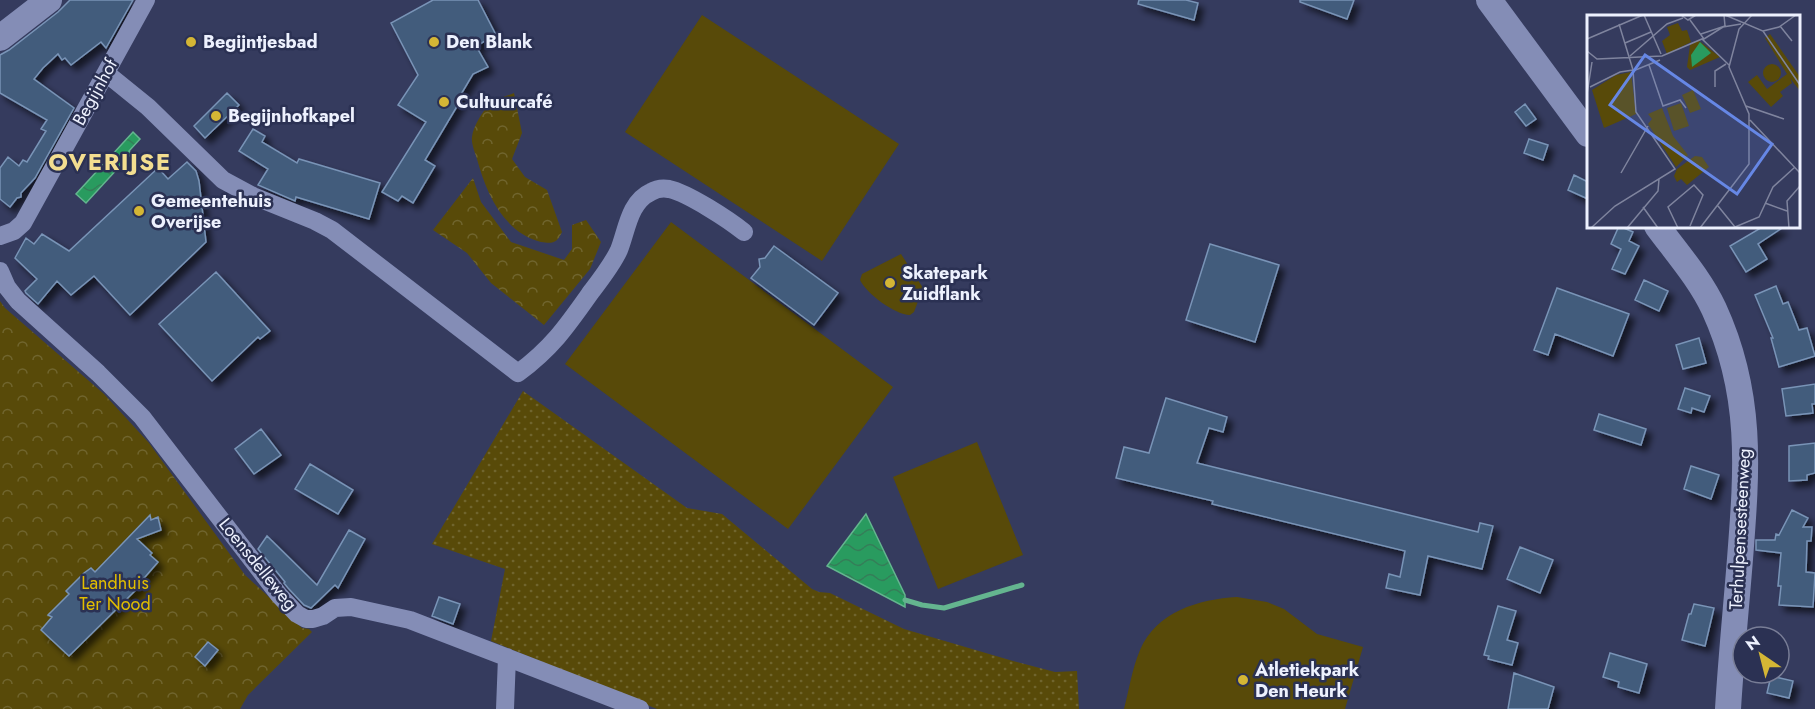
<svg xmlns="http://www.w3.org/2000/svg" width="1815" height="709" viewBox="0 0 1815 709" font-family="Jost,sans-serif">
  <defs>
    <pattern id="grass-dots" width="8" height="8" patternUnits="userSpaceOnUse" patternTransform="scale(1.5)"><rect width="8" height="8" fill="#584a09"/><path d="M2 2h.1M6 6h.1" fill="none" stroke="#70652e" stroke-width="1.8" stroke-linecap="round"/></pattern>
    <pattern id="park-crowns" width="20" height="18" patternUnits="userSpaceOnUse" patternTransform="scale(1.5)"><rect width="20" height="18" fill="#584a09"/><path d="M2 6a3 3 0 1 1 6 0M12 15a3 3 0 1 1 6 0" fill="none" stroke="#70652e"/></pattern>
    <pattern id="water-waves" width="16" height="10" patternUnits="userSpaceOnUse" patternTransform="scale(1.5)"><rect width="16" height="10" fill="#299b5f"/><path d="M0 5q4-4 8 0t8 0" fill="none" stroke="#347e58"/></pattern>
    <filter id="shadow"><feDropShadow dx="5.5" dy="5.5" stdDeviation="3" flood-color="#0009"/></filter>
  </defs>
  <rect width="100%" height="100%" fill="#353b5e"/>
  <path fill="url(#grass-dots)" d="M 523,391 L 687,508 L 722,514 L 812,589 L 819,592 L 830,593 L 904,629 L 1013,661 L 1055,672 L 1077,671 L 1079,709 L 657,709 L 491,641 L 505,569 L 432,544 Z"/>
  <path fill="url(#park-crowns)" d="M 514,93 L 522,133 L 512,159 L 525,177 L 547,190 L 562,232 C 557,243 553,244 541,242 C 504,233 486,193 477,159 C 475,153 471,143 472,137 C 473,127 482,112 489,105 C 495,99 507,96 514,93 Z
    M 473,178 L 481,202 L 511,242 L 564,260 L 572,249 L 572,225 L 586,220 L 601,242 L 590,269 L 544,325 L 491,283 L 467,253 L 433,230 Z
    M 0,301 L 5,308 L 104,394 L 149,443 L 245,575 L 302,628 L 309,629 L 312,632 L 248,695 L 240,709 L 0,709 Z"/>
  <path fill="#584a09" d="M 702,15 L 899,144 L 822,261 L 625,132 Z
    M 671,222 L 893,387 L 788,529 L 565,364 Z
    M 901,254 L 923,288 L 914,312 L 910,315 C 895,315 866,293 860,280 L 862,274 Z
    M 977,442 L 1023,555 L 938,589 L 893,477 Z
    M 1237,597 L 1267,602 L 1284,609 L 1317,634 L 1363,647 L 1345,709 L 1124,709 C 1129,690 1132,669 1140,650 C 1156,612 1199,599 1237,597 Z"/>
  <path fill="url(#water-waves)" stroke="#64b58f" stroke-width="1.5" d="M 133,132 L 140,139 L 129,151 L 131,154 L 86,203 L 76,194 Z
    M 866,514 L 905,595 L 905,607 L 827,566 Z"/>
  <g fill="none" stroke-linecap="round" stroke-linejoin="round">
    <path stroke="#64b58f" stroke-width="5" d="M 905,600 L 922,605 L 944,608 L 1022,585"/>
  </g>
  <path fill="#425b7b" stroke="#7994b7" stroke-width="1.5" filter="url(#shadow)" d="M 70,0 L 133,0 L 106,48 L 101,42 L 71,65 L 65,58 L 62,60 L 58,54 L 43,68 L 34,79 L 74,108 L 35,178 L 21,193 L 21,197 L 17,198 L 10,207 L 0,199 L 0,168 L 8,157 L 19,166 L 23,160 L 27,162 L 46,131 L 41,129 L 47,120 L 0,93 L 0,55 L 9,50 L 58,12 Z
    M 433,0 L 478,0 L 496,35 L 476,46 L 488,67 L 473,74 L 460,96 L 462,98 L 425,160 L 435,166 L 413,203 L 402,196 L 398,201 L 382,192 L 426,122 L 398,105 L 418,75 L 391,23 Z
    M 1139,0 L 1186,0 L 1198,3 L 1194,20 L 1138,4 Z
    M 1300,0 L 1354,0 L 1347,19 L 1300,2 Z
    M 227,93 L 239,105 L 205,138 L 194,126 Z
    M 1525,104 L 1536,119 L 1526,126 L 1515,112 Z
    M 253,129 L 265,136 L 262,142 L 297,163 L 299,159 L 380,183 L 369,219 L 296,197 L 295,201 L 258,185 L 268,169 L 239,151 Z
    M 1529,139 L 1548,145 L 1543,160 L 1524,153 Z
    M 187,162 L 196,171 L 199,181 L 206,242 L 130,315 L 94,276 L 71,295 L 57,281 L 38,304 L 26,293 L 25,291 L 37,279 L 15,258 L 26,238 L 34,244 L 42,234 L 69,251 L 158,168 L 168,179 Z
    M 1574,175 L 1588,182 L 1588,199 L 1568,190 Z
    M 1619,226 L 1633,232 L 1629,241 L 1639,246 L 1625,274 L 1612,269 L 1621,249 L 1611,244 Z
    M 1764,226 L 1782,228 L 1758,244 L 1767,259 L 1746,272 L 1730,246 Z
    M 1210,244 L 1279,265 L 1255,342 L 1186,320 Z
    M 774,246 L 838,293 L 814,325 L 751,278 L 760,267 L 759,259 L 765,258 Z
    M 216,272 L 270,331 L 260,339 L 258,337 L 212,381 L 159,324 Z
    M 1644,280 L 1668,291 L 1659,311 L 1635,300 Z
    M 1776,286 L 1783,304 L 1788,302 L 1799,330 L 1807,328 L 1815,356 L 1779,367 L 1771,338 L 1773,338 L 1755,295 Z
    M 1557,288 L 1629,314 L 1613,356 L 1555,334 L 1548,355 L 1534,350 Z
    M 1699,338 L 1706,363 L 1683,369 L 1676,345 Z
    M 1815,384 L 1815,404 L 1812,404 L 1813,413 L 1786,416 L 1782,389 Z
    M 1685,388 L 1710,396 L 1704,412 L 1692,408 L 1691,413 L 1678,409 Z
    M 1166,398 L 1227,417 L 1223,432 L 1209,428 L 1197,463 L 1478,532 L 1480,523 L 1493,526 L 1482,569 L 1428,556 L 1420,595 L 1386,588 L 1389,574 L 1400,577 L 1405,551 L 1212,504 L 1213,501 L 1116,478 L 1124,447 L 1149,453 Z
    M 1599,414 L 1646,429 L 1641,445 L 1594,430 Z
    M 261,429 L 281,455 L 254,474 L 235,449 Z
    M 1815,443 L 1815,473 L 1807,475 L 1807,480 L 1789,481 L 1789,446 Z
    M 310,464 L 353,490 L 338,514 L 295,489 Z
    M 1691,466 L 1719,475 L 1711,499 L 1684,489 Z
    M 1792,510 L 1808,518 L 1803,527 L 1812,527 L 1811,541 L 1807,541 L 1806,572 L 1815,573 L 1813,607 L 1779,605 L 1781,586 L 1778,586 L 1781,553 L 1756,550 L 1756,540 L 1775,540 L 1776,534 L 1779,535 Z
    M 150,515 L 151,520 L 158,517 L 161,530 L 137,539 L 152,553 L 150,555 L 158,562 L 139,584 L 141,585 L 69,656 L 41,630 L 52,617 L 48,615 L 69,594 L 66,591 L 84,573 L 91,568 L 95,572 Z
    M 349,530 L 365,539 L 338,588 L 335,585 L 311,608 L 304,605 L 288,588 L 284,583 L 285,582 L 258,549 L 267,536 L 317,585 Z
    M 1520,547 L 1553,560 L 1540,593 L 1507,579 Z
    M 439,597 L 460,604 L 453,624 L 432,616 Z
    M 1694,604 L 1714,608 L 1705,646 L 1682,640 L 1689,614 L 1691,614 Z
    M 1498,606 L 1516,611 L 1507,640 L 1518,643 L 1512,665 L 1488,659 L 1489,656 L 1484,655 Z
    M 208,642 L 218,650 L 205,666 L 195,657 Z
    M 1610,653 L 1647,664 L 1639,693 L 1618,687 L 1619,682 L 1603,677 Z
    M 1514,673 L 1554,687 L 1548,709 L 1508,709 Z
    M 1771,676 L 1793,681 L 1789,698 L 1767,693 Z"/>
  <g fill="none" stroke-linecap="round" stroke-linejoin="round">
    <path stroke="#848db6" stroke-width="18" d="M 106,73 L 148,107 L 223,180 L 253,196 L 315,221 L 332,230 L 518,373 C 552,348 567,326 591,292 C 601,279 612,265 619,250 C 627,230 629,202 651,192 C 656,189 663,188 669,189 C 688,193 729,220 744,232
      M 0,236 L 14,231 L 23,223 L 146,0
      M 0,271 L 7,287 L 18,301 L 98,373 L 142,417 L 279,595 L 297,614 L 306,619 L 313,619 L 323,616 L 335,608 L 351,607 L 410,620 L 640,709
      M 505,709 L 507,657"/>
    <path stroke="#848db6" stroke-width="26" d="M 1489,0 L 1588,134
      M 0,38 L 49,0
      M 1657,226 C 1677,253 1700,279 1714,309 C 1753,394 1747,469 1740,559 C 1736,609 1731,659 1728,709"/>
  </g>
  <g fill="#d4b635" stroke="#2b3153" stroke-width="2">
    <circle cx="191" cy="42" r="6"/>
    <circle cx="434" cy="42" r="6"/>
    <circle cx="444" cy="102" r="6"/>
    <circle cx="216" cy="116" r="6"/>
    <circle cx="139" cy="211" r="6"/>
    <circle cx="890" cy="283" r="6"/>
    <circle cx="1243" cy="680" r="6"/>
  </g>
  <g text-anchor="middle" stroke-width="5" stroke-linejoin="round" paint-order="stroke">
    <g font-size="18" font-weight="bold" fill="#edf1fe" stroke="#2b3153" text-anchor="start">
      <text x="203" y="48">Begijntjesbad</text>
      <text x="446" y="48">Den Blank</text>
      <text x="456" y="108">Cultuurcafé</text>
      <text x="228" y="122">Begijnhofkapel</text>
      <text x="151" y="207">Gemeentehuis<tspan x="151" dy="21">Overijse</tspan></text>
      <text x="902" y="279">Skatepark<tspan x="902" dy="21">Zuidflank</tspan></text>
      <text x="1255" y="676">Atletiekpark<tspan x="1255" dy="21">Den Heurk</tspan></text>
    </g>
    <g font-size="18" fill="#edf1fe" stroke="#2b3153">
      <text transform="translate(95 92) rotate(-61)" y="6">Begijnhof</text>
      <text transform="translate(1740 529) rotate(-87)" y="6">Terhulpensesteenweg</text>
      <text transform="translate(258 564) rotate(51)" y="6">Loensdelleweg</text>
    </g>
    <g font-size="18" fill="#e2be00" stroke="#2b3153">
      <text x="115" y="589">Landhuis<tspan x="115" dy="21">Ter Nood</tspan></text>
    </g>
    <g font-size="24" font-weight="bold" letter-spacing="1.5" fill="#f3de90" stroke="#2b3153">
      <text x="110" y="170">OVERIJSE</text>
    </g>
  </g>
  <g transform="translate(1587 15)">
    <rect width="213" height="213" fill="#353b5e"/>
    <path d="M 75,93 L 86,121 L 101,140 L 89,152 L 61,109 L 65,104 L 61,99 Z" fill="#584a09"/>
    <path d="M 183,19 L 213,62 L 213,76 L 203,63 L 205,68 L 193,77 L 196,81 L 184,92 L 161,67 L 170,60 L 180,74 L 200,59 L 178,23 Z" fill="#584a09"/>
    <path d="M 111,25 L 133,42 L 103,55 L 100,52 L 103,30 ZM 44,57 L 49,99 L 17,113 L 5,75 L 29,60 Z" fill="#584a09"/>
    <path d="M 91,8 L 95,16 L 100,15 L 104,27 L 80,39 L 75,26 L 83,20 L 80,12 Z" fill="#584a09"/>
    <path d="M176 58a9 9 0 1 1 18 0a9 9 0 1 1-18 0ZM 106,75 L 114,94 L 103,98 L 95,80 ZM 94,88 L 102,111 L 87,116 L 80,93 ZM 108,141 L 115,142 L 122,152 L 100,170 L 94,164 L 90,167 L 87,161 L 90,154 Z" fill="#584a09"/>
    <path d="M 113,27 L 124,38 L 105,52 L 104,40 Z" fill="#299b5f"/>
    <path fill="none" stroke="#7f849e" stroke-width="1.5" d="M 57,0 L 74,39M 94,0 L 101,5 L 109,0M 138,0 L 176,16 L 213,70M 103,5 L 117,24 L 136,12 L 154,9M 193,11 L 205,26M 176,16 L 192,12 L 209,0M 114,19 L 138,11 L 137,0M 0,24 L 56,0M 38,28 L 64,17M 0,36 L 10,44 L 75,41 L 115,24 L 142,50M 43,41 L 80,9 L 96,3M 62,50 L 76,91 L 93,85 L 99,93M 46,56 L 73,45M 3,72 L 33,57 L 46,55M 128,72 L 128,56 L 139,49M 0,79 L 5,47M 159,91 L 197,104M 163,105 L 213,158M 34,158 L 61,111M 178,188 L 200,196M 131,191 L 148,212M 56,192 L 71,213M 148,212 L 172,202 L 186,172 L 208,152M 4,213 L 28,191 L 88,154 L 49,97 L 46,55 L 32,9M 40,213 L 71,176 L 72,164M 91,213 L 81,192 L 107,170 L 116,180 L 103,211M 113,213 L 162,149 L 162,99 L 142,52 L 152,14 L 165,0M 202,213 L 200,186 L 213,171"/>
    <path fill="#6687e5" fill-opacity="0.15" stroke="#6687e5" stroke-width="3" d="M 58,40 L 185,129 L 150,179 L 23,90 Z"/>
    <rect width="213" height="213" fill="none" stroke="#edf1fe" stroke-width="3"/>
  </g>
  <g transform="translate(1761 655) rotate(325)"><circle r="28" fill="#2b3153" stroke="#797e97" stroke-width="1.5"/>
  <path d="M0-4.5L10 22L0 15L-10 22Z" fill="#d4b635"/>
  <text y="-9" font-size="16" font-weight="bold" text-anchor="middle" fill="#edf1fe">N</text>
  </g>
</svg>
